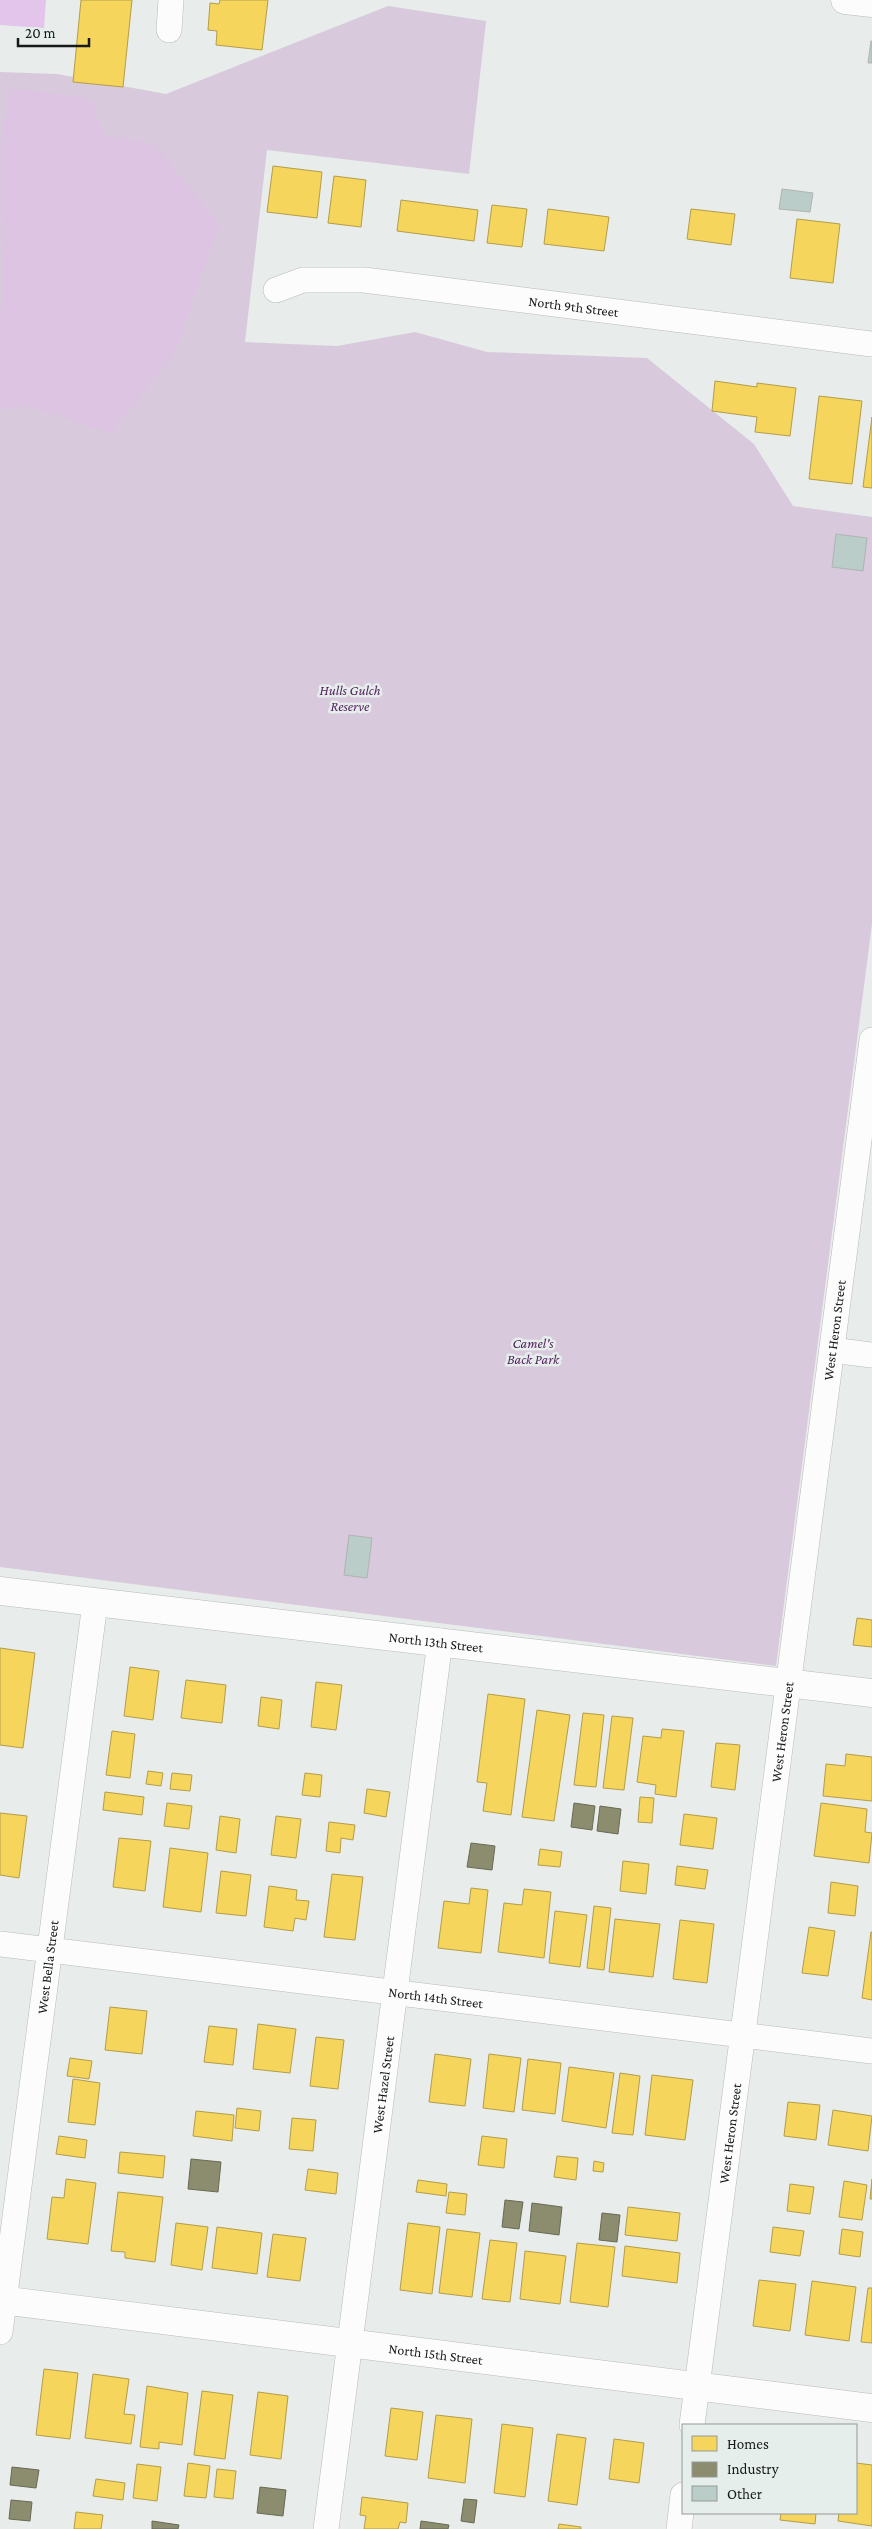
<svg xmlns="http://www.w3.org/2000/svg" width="872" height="2529" viewBox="0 0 872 2529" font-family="'Crimson Pro',serif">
  <rect width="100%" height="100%" fill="#e8eceb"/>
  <path fill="#d8cadc" d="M 388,6 L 486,21 L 469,174 L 267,150 L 245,342 L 337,346 L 415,332 L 487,352 L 647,358 L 754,444 L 793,506 L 872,517 L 872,924 L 776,1666 L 0,1567 L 0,72 L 57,74 L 166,94 Z"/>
  <path fill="#dcc4e2" d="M 10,88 L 91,99 L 103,135 L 154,144 L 219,224 L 175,352 L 111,433 L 26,406 L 0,410 L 0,308 L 3,308 L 1,143 Z"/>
  <path fill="#e3c4ea" d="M 0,0 L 46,0 L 44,28 L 0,25 Z"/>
  <path fill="#f6d55c" stroke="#b39d48" d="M 81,0 L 132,0 L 123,87 L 73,82 Z
    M 220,0 L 268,0 L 262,50 L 216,45 L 217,31 L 208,30 L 210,3 L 219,4 Z
    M 273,166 L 322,172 L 317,218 L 267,212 Z
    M 334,176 L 366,180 L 361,227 L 328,223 Z
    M 401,200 L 478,210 L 474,241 L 397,231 Z
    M 492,205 L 527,209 L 522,247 L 487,243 Z
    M 548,209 L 609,217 L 604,251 L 544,244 Z
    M 691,209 L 735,214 L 731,245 L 687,239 Z
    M 797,219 L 840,224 L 833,283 L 790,278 Z
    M 715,381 L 757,387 L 757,383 L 796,388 L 790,436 L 755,432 L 757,417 L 712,411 Z
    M 819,396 L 862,401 L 852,484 L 809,479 Z
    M 872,417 L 872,488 L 863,487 Z
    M 857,1618 L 872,1620 L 872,1647 L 853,1645 Z
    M 0,1648 L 35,1653 L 23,1748 L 0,1745 Z
    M 130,1667 L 159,1671 L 153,1720 L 124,1716 Z
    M 186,1680 L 226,1685 L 222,1723 L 181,1718 Z
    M 316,1682 L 342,1685 L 336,1730 L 311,1727 Z
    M 488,1694 L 525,1699 L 511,1815 L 483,1811 L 487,1783 L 477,1782 Z
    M 261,1697 L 282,1700 L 279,1729 L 258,1726 Z
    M 537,1710 L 570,1715 L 554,1821 L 522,1817 Z
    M 583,1713 L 604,1715 L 596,1787 L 574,1785 Z
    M 612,1716 L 633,1718 L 624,1790 L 603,1788 Z
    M 662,1729 L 684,1731 L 676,1797 L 655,1794 L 656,1785 L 637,1782 L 643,1736 L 661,1738 Z
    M 112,1731 L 135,1734 L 130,1778 L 106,1775 Z
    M 716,1743 L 740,1745 L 735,1790 L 711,1787 Z
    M 846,1754 L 872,1757 L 872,1801 L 823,1796 L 826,1764 L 845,1766 Z
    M 148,1771 L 163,1773 L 161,1786 L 146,1784 Z
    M 172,1773 L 192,1775 L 190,1791 L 170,1789 Z
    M 305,1773 L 322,1775 L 320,1797 L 302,1795 Z
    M 367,1789 L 390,1792 L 386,1817 L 364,1813 Z
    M 105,1792 L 144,1797 L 142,1815 L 103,1810 Z
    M 640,1797 L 654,1798 L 652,1823 L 638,1822 Z
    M 167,1803 L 192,1806 L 189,1829 L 164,1826 Z
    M 821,1803 L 867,1809 L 865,1832 L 872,1833 L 869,1863 L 814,1856 Z
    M 0,1813 L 27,1816 L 19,1878 L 0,1875 Z
    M 684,1814 L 717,1818 L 713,1849 L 680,1845 Z
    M 220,1816 L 240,1819 L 236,1853 L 216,1850 Z
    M 276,1816 L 301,1819 L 296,1858 L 271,1855 Z
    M 329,1822 L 355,1825 L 353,1840 L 341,1838 L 340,1853 L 326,1851 Z
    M 119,1838 L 151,1841 L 145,1891 L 113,1887 Z
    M 170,1848 L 208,1853 L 201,1912 L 163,1907 Z
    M 540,1849 L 562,1852 L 560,1867 L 538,1865 Z
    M 623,1861 L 649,1864 L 646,1894 L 620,1891 Z
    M 677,1866 L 708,1870 L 705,1889 L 675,1885 Z
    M 221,1871 L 251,1875 L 246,1916 L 216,1913 Z
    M 332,1874 L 363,1877 L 355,1940 L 324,1937 Z
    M 831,1882 L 858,1886 L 855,1916 L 828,1913 Z
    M 269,1886 L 297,1890 L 296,1900 L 309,1901 L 306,1920 L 295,1918 L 293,1931 L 264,1927 Z
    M 471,1888 L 488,1890 L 481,1953 L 438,1948 L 444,1901 L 469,1904 Z
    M 524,1889 L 551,1892 L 544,1958 L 498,1952 L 504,1903 L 522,1905 Z
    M 594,1906 L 611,1908 L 604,1970 L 587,1968 Z
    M 555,1911 L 587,1915 L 580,1967 L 549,1963 Z
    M 615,1919 L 660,1924 L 653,1977 L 609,1972 Z
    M 680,1920 L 714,1924 L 707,1983 L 673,1979 Z
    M 809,1927 L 835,1931 L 828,1976 L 802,1973 Z
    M 871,1932 L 872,1932 L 872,2000 L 862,1998 Z
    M 110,2007 L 147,2011 L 142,2054 L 105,2050 Z
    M 258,2024 L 296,2029 L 290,2073 L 253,2069 Z
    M 209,2026 L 237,2029 L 233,2065 L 204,2062 Z
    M 316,2037 L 344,2040 L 338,2089 L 310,2086 Z
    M 435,2054 L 471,2059 L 465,2106 L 429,2102 Z
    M 489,2054 L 521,2058 L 514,2112 L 483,2108 Z
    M 70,2058 L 92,2061 L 89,2079 L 67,2076 Z
    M 528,2059 L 561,2063 L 555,2114 L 522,2110 Z
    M 569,2067 L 614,2073 L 606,2128 L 562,2121 Z
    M 620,2073 L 640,2076 L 633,2135 L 612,2133 Z
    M 652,2075 L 693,2080 L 685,2140 L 645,2135 Z
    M 73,2079 L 100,2083 L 95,2125 L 68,2122 Z
    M 788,2102 L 820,2105 L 816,2140 L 784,2136 Z
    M 237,2108 L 261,2111 L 259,2131 L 235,2128 Z
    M 833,2110 L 872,2116 L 868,2151 L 828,2145 Z
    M 196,2111 L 234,2115 L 232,2141 L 193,2136 Z
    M 292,2118 L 316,2120 L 313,2151 L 289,2149 Z
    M 59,2136 L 87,2140 L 85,2158 L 56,2154 Z
    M 482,2136 L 507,2139 L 504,2168 L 478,2165 Z
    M 120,2152 L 165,2156 L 163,2178 L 118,2173 Z
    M 557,2156 L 578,2158 L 576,2180 L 554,2177 Z
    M 594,2161 L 604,2163 L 603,2172 L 593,2171 Z
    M 308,2169 L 338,2173 L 336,2194 L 305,2190 Z
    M 66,2179 L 96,2183 L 88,2244 L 47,2239 L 52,2197 L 64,2198 Z
    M 872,2179 L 872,2199 L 870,2199 Z
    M 418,2180 L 447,2184 L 446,2196 L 416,2192 Z
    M 844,2181 L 867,2185 L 862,2220 L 839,2217 Z
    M 790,2184 L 814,2187 L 810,2214 L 787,2211 Z
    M 118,2192 L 163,2197 L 155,2262 L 125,2258 L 125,2252 L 111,2251 Z
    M 449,2192 L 467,2194 L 465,2215 L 446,2213 Z
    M 628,2207 L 680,2213 L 677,2241 L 625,2235 Z
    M 176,2223 L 208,2227 L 202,2270 L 171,2265 Z
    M 408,2223 L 440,2227 L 432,2294 L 400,2290 Z
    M 217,2227 L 262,2233 L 257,2274 L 212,2268 Z
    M 773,2227 L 804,2231 L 800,2256 L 770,2252 Z
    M 447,2229 L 480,2233 L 472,2297 L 439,2293 Z
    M 842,2229 L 863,2232 L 860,2257 L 839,2254 Z
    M 273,2234 L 306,2238 L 300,2281 L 267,2277 Z
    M 490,2240 L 517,2243 L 510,2302 L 482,2299 Z
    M 577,2243 L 615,2247 L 608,2307 L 570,2302 Z
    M 625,2246 L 680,2253 L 677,2283 L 622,2276 Z
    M 525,2251 L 566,2256 L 560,2304 L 520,2299 Z
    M 759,2280 L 796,2284 L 790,2331 L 753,2326 Z
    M 812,2281 L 856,2287 L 849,2341 L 805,2335 Z
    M 868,2288 L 872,2288 L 872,2343 L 861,2342 Z
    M 44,2369 L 78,2373 L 70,2439 L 36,2435 Z
    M 93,2374 L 129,2379 L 124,2414 L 135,2415 L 131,2444 L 85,2438 Z
    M 147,2386 L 188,2393 L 182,2445 L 159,2442 L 159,2449 L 140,2447 Z
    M 202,2391 L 233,2395 L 225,2459 L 194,2455 Z
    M 258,2392 L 288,2396 L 281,2459 L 250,2455 Z
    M 391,2408 L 423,2412 L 417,2460 L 385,2456 Z
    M 436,2415 L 472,2419 L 465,2483 L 428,2478 Z
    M 502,2424 L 533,2428 L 525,2497 L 494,2493 Z
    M 557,2434 L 586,2438 L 577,2505 L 548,2501 Z
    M 614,2439 L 644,2443 L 639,2483 L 609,2479 Z
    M 188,2463 L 210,2466 L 206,2498 L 184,2496 Z
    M 856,2463 L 872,2465 L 872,2526 L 838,2521 L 839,2513 L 856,2513 Z
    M 137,2464 L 161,2467 L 157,2501 L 133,2498 Z
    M 217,2469 L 236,2471 L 233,2499 L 214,2497 Z
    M 96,2479 L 125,2483 L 123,2500 L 93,2496 Z
    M 362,2497 L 408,2503 L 406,2523 L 400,2522 L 398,2529 L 364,2529 L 366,2516 L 360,2515 Z
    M 76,2512 L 103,2515 L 101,2529 L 74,2529 Z
    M 781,2513 L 816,2513 L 815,2524 L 780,2520 Z
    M 559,2524 L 581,2527 L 581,2529 L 558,2529 Z"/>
  <path fill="#8c8c6e" stroke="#696a54" d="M 574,1803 L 595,1806 L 592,1830 L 571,1827 Z
    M 600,1806 L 621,1809 L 618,1834 L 597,1831 Z
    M 471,1843 L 495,1846 L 492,1870 L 467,1867 Z
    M 191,2159 L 221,2162 L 218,2192 L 188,2189 Z
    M 505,2200 L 523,2202 L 519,2229 L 502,2227 Z
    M 532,2203 L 562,2207 L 559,2235 L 529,2231 Z
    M 602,2213 L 620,2215 L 617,2242 L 599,2240 Z
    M 12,2467 L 39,2470 L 36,2488 L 10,2485 Z
    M 260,2487 L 286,2490 L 283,2516 L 257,2513 Z
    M 464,2499 L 477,2500 L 474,2523 L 461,2521 Z
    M 11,2500 L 32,2502 L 30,2521 L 9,2519 Z
    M 152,2521 L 179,2525 L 178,2529 L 152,2529 Z
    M 421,2521 L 449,2525 L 448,2529 L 420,2529 Z"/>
  <path fill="#bacdc8" stroke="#b0b3b2" d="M 871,41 L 872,41 L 872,63 L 868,63 Z
    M 782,189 L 813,193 L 810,212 L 779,209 Z
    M 836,534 L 867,538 L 863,571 L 832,567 Z
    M 349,1535 L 372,1538 L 367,1578 L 344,1575 Z"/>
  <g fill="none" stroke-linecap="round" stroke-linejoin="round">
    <g stroke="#b8baba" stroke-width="26">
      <g id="minor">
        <path d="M 169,30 L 171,0"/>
        <path id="s1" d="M 276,290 L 303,280 L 364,280 L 872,344"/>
        <path d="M 832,1350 L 872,1355"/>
        <path id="s2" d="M 0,1944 L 872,2051"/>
        <path id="s3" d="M 0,2332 L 95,1603"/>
        <path id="s4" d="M 692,2425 L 872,1040"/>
        <path id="s5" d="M 326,2529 L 440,1641"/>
        <path d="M 679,2529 L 683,2495"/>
      </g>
    </g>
    <g stroke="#b8baba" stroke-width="29">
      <g id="tertiary">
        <path d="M 845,0 L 872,3"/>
        <path id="s6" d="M 0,1591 L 872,1693"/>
        <path id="s7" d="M 0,2300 L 872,2408"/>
      </g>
    </g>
    <use href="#minor" stroke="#fcfcfc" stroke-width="25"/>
    <use href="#tertiary" stroke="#fcfcfc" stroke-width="28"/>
  </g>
  <g text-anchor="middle" stroke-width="5" stroke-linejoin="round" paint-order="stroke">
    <g font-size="14" fill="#161918" stroke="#e6eeec">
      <text dy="5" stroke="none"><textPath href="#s1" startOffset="301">North 9th Street</textPath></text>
      <text dy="5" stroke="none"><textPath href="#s4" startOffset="1104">West Heron Street</textPath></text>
      <text dy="5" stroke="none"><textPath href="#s6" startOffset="439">North 13th Street</textPath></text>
      <text dy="5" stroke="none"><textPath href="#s4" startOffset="699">West Heron Street</textPath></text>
      <text dy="5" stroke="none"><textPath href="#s3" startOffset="368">West Bella Street</textPath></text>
      <text dy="5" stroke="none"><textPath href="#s2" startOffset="439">North 14th Street</textPath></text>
      <text dy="5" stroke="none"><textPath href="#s5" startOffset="448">West Hazel Street</textPath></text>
      <text dy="5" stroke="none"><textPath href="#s4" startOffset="294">West Heron Street</textPath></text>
      <text dy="5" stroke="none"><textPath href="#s7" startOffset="439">North 15th Street</textPath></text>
    </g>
    <g font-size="14" font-style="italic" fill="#521b5c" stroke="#e6eeec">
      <text x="350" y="695">Hulls Gulch<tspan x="350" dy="16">Reserve</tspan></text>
      <text x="533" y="1348">Camel's<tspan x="533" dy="16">Back Park</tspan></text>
    </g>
  </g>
  <rect x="682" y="2424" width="175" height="90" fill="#e6eeec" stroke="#939997"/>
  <rect x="692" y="2436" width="25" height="15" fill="#f6d55c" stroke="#939997"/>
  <text x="727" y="2449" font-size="15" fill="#161918">Homes</text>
  <rect x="692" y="2462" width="25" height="15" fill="#8c8c6e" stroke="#939997"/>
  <text x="727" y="2474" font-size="15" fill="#161918">Industry</text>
  <rect x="692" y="2486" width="25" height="15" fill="#bacdc8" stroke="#939997"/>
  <text x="727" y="2499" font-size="15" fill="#161918">Other</text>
  <path d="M18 38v8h71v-8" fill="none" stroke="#161918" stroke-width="2.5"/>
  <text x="25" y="38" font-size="15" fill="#161918" stroke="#e6eeec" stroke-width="4" paint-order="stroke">20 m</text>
</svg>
